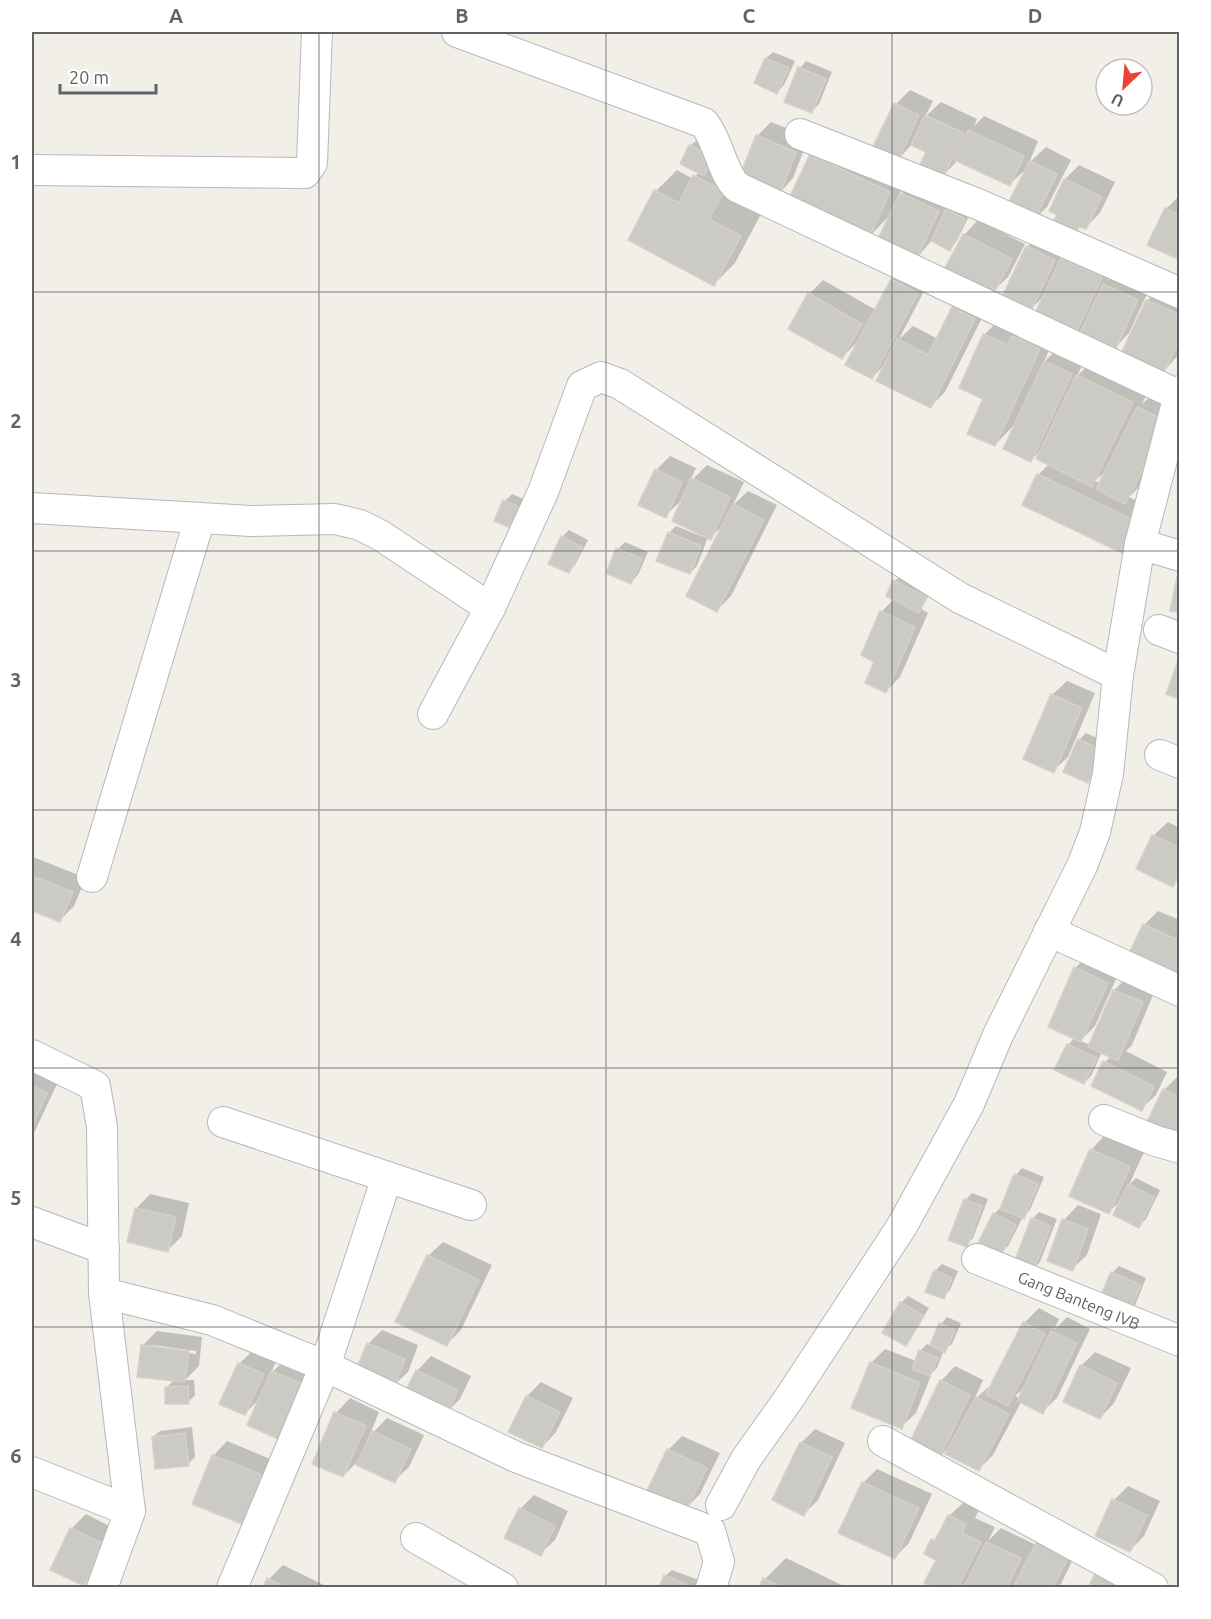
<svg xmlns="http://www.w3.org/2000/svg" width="1211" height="1619" viewBox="0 0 1211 1619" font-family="Ubuntu,sans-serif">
  <rect width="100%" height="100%" fill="#f1efe8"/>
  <path fill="#0003" fill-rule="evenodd" d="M 773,52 L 795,61 L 784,85 L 777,92 L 756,82 L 766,58 Z
    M 806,61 L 832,72 L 819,104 L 812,111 L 800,68 Z
    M 910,90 L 933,101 L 925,117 L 941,102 L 977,119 L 974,126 L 984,116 L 1038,141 L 1027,168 L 1010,184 L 958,160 L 943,176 L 928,151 L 912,144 L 895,163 L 911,170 L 899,196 L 916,179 L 952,197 L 946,212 L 954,204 L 971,212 L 956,242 L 950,249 L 932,240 L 915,260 L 891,214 L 868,238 L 811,155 L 832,134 L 872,152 L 896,104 Z
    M 771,122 L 809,137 L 793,178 L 761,214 L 735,263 L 714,284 L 656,191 L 677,170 L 693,179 L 699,172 L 690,146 L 697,140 L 717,155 L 744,169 L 757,136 Z
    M 1046,147 L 1071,160 L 1047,207 L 1032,221 L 1007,208 L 1031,161 Z
    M 1079,165 L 1115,182 L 1100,213 L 1086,227 L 1082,225 L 1074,233 L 1059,215 L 1065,179 Z
    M 1180,195 L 1180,258 L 1166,209 Z
    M 978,220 L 1025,244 L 1008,277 L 993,291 L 947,268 L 964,235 Z
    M 1041,233 L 1068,245 L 1063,259 L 1077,244 L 1115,263 L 1107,281 L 1118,270 L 1151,285 L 1129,333 L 1115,348 L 1085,326 L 1071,340 L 1057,333 L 1044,362 L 1059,347 L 1085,359 L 1077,376 L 1099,355 L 1153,381 L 1142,404 L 1153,394 L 1180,407 L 1139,487 L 1129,497 L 1154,509 L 1139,539 L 1038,475 L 1049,464 L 1042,449 L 1031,460 L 1016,423 L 995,445 L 985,398 L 961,387 L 985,334 L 1006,313 L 1035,315 L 1044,296 L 1031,309 L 1027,247 ZM 1107,470 L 1101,483 L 1095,481 Z
    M 906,266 L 931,278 L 899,339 L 913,326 L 938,339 L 953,308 L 968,294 L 989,304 L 945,392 L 931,406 L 887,362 L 872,378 L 859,340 L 842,358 L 809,294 L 823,280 L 876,310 L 892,280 Z
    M 1162,286 L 1180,295 L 1180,353 L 1163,372 L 1123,353 L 1148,300 Z
    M 670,456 L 696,468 L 689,483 L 707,465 L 744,482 L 733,505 L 748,491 L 777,505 L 731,596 L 717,610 L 723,525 L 710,538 L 708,537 L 697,566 L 690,573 L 669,533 L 676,526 L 703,537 L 704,535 L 684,498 L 665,516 L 656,470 Z
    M 512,494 L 532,503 L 496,520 L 505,501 Z
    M 569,530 L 588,540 L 575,565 L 569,572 L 562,537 Z
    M 625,542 L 648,552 L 638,575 L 631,582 L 608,572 L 618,549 Z
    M 901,575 L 932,590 L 921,609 L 928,613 L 900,677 L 886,691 L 876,661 L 862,654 L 882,611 L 894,599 L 895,581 Z
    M 1067,681 L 1095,693 L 1068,757 L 1053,771 L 1052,695 Z
    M 1086,733 L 1108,743 L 1094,774 L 1088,781 L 1079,740 Z
    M 1168,822 L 1180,828 L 1180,878 L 1172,885 L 1153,836 Z
    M 33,857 L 86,878 L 74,906 L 60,920 L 32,909 Z
    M 1158,911 L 1180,920 L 1180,976 L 1144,925 Z
    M 1089,954 L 1121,968 L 1095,1026 L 1080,1041 L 1091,1045 L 1114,990 L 1129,976 L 1156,988 L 1132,1045 L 1126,1051 L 1167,1072 L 1156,1095 L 1141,1109 L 1105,1062 L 1111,1056 L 1102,1052 L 1091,1076 L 1084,1083 L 1068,1045 L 1075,1037 L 1075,968 Z
    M 32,1065 L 60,1078 L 32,1137 Z
    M 1178,1076 L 1180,1076 L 1180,1141 L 1164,1090 Z
    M 1105,1135 L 1144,1152 L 1129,1185 L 1136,1178 L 1160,1190 L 1146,1219 L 1139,1226 L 1122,1199 L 1109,1212 L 1091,1150 Z
    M 1022,1168 L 1044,1177 L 1030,1210 L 1023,1217 L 1008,1246 L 1001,1253 L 994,1214 L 1001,1207 L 1016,1175 Z
    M 972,1193 L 988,1199 L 973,1238 L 966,1245 L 965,1200 Z
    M 150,1194 L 189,1203 L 182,1236 L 168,1250 L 136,1209 Z
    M 1078,1205 L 1101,1214 L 1087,1255 L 1072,1269 L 1064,1220 Z
    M 1039,1212 L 1057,1219 L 1040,1262 L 1033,1269 L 1032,1219 Z
    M 443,1242 L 492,1265 L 461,1330 L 446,1345 L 428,1256 Z
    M 942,1264 L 958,1271 L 950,1290 L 943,1297 L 935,1271 Z
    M 1119,1266 L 1146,1278 L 1134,1308 L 1127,1315 L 1112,1273 Z
    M 908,1296 L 929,1308 L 906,1345 L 901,1303 Z
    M 1039,1308 L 1059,1319 L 1054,1330 L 1067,1317 L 1090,1329 L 1057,1398 L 1042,1412 L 1021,1402 L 993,1455 L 979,1469 L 950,1446 L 938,1459 L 941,1381 L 955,1366 L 983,1380 L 974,1400 L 992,1384 L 1024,1323 ZM 1025,1387 L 1020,1398 L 1015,1396 Z
    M 947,1317 L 961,1323 L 952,1344 L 944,1350 L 937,1368 L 932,1373 L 916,1413 L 901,1427 L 871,1363 L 885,1349 L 916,1361 L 920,1351 L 927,1344 L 931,1346 L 941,1324 Z
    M 382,1330 L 418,1345 L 408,1372 L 393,1386 L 368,1344 Z
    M 157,1331 L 202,1337 L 199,1366 L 185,1380 L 194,1380 L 195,1395 L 188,1402 L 167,1387 L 174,1380 L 142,1346 ZM 153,1345 L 196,1351 L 196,1354 L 153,1348 Z
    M 254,1349 L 277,1359 L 271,1373 L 287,1358 L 318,1371 L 294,1424 L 260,1398 L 245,1414 L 221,1403 L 240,1363 Z
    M 1095,1352 L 1131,1368 L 1114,1403 L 1100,1418 L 1081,1366 Z
    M 431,1356 L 471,1376 L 460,1399 L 446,1413 L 417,1371 Z
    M 541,1382 L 573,1398 L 556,1432 L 542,1447 L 527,1396 Z
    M 350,1398 L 379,1412 L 369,1437 L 387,1418 L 424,1435 L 409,1467 L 394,1481 L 356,1463 L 343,1476 L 314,1463 L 336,1413 Z
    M 192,1427 L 195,1457 L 188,1464 L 153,1437 L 160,1431 Z
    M 815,1429 L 845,1443 L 818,1500 L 804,1514 L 801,1443 Z
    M 682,1436 L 720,1453 L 700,1494 L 686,1508 L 668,1450 Z
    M 227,1441 L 275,1461 L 256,1508 L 242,1522 L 213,1456 Z
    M 877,1469 L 932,1494 L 909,1543 L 895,1557 L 863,1483 Z
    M 1128,1486 L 1160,1501 L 1144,1536 L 1130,1550 L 1114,1500 Z
    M 534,1495 L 568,1511 L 555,1540 L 540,1554 L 520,1509 Z
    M 964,1502 L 979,1510 L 975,1518 L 995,1527 L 988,1541 L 1001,1528 L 1036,1545 L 1083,1539 L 1059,1588 L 965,1588 L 968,1580 L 961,1588 L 937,1588 L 938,1559 L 926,1553 L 949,1516 Z
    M 86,1514 L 117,1530 L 98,1570 L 84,1584 L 52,1569 L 71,1529 Z
    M 786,1558 L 848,1588 L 761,1588 L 765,1579 Z
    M 283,1565 L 330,1588 L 264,1588 L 269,1579 Z
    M 672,1570 L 699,1580 L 696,1588 L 661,1588 L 665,1576 Z"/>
  <path fill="#cccac5" stroke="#d6d1c6" stroke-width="1.5" d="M 765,58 L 789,68 L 777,94 L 754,83 Z
    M 798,67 L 826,79 L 812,113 L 784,102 Z
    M 894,103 L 919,115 L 897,163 L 871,151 Z
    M 925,115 L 964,133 L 943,178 L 919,167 L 926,152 L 911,145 Z
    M 968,130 L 1024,156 L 1010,186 L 954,160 Z
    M 756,135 L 796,152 L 780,194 L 739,178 Z
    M 689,145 L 713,157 L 704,176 L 680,164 Z
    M 810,154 L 890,192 L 868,240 L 787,203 Z
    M 1030,161 L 1057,174 L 1033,223 L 1005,209 Z
    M 693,175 L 724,191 L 709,219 L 741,236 L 714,286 L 628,240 L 654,190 L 679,203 Z
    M 1064,179 L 1102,197 L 1086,229 L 1079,226 L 1075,235 L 1052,224 L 1057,215 L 1049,211 Z
    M 900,193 L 939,211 L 915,262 L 876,243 Z
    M 1165,208 L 1180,215 L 1180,260 L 1147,245 Z
    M 946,209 L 965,219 L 950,251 L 931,241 Z
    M 963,234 L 1012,259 L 994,293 L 945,268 Z
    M 1026,246 L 1055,260 L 1031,311 L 1002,297 Z
    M 1061,258 L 1102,277 L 1072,341 L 1031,322 Z
    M 891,279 L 918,293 L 872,379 L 845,365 Z
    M 1103,284 L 1138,300 L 1115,350 L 1080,334 Z
    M 808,293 L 862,324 L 842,359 L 788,329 Z
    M 1146,300 L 1180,315 L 1180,340 L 1163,374 L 1121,354 Z
    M 952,307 L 975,319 L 931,408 L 876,381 L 897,339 L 928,355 Z
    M 983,334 L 1008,345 L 1012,336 L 1040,349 L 995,446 L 967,434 L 983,399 L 959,388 Z
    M 1044,361 L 1072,374 L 1031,462 L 1003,449 Z
    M 1076,375 L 1133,402 L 1092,487 L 1036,459 Z
    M 1137,407 L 1167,422 L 1125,504 L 1096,489 Z
    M 655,469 L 682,482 L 666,518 L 638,505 Z
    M 1037,474 L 1140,523 L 1126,555 L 1022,505 Z
    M 691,478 L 730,497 L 711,540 L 672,521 Z
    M 503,500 L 526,510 L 517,531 L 494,521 Z
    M 733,504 L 764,520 L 717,612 L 686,596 Z
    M 668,532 L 701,546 L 690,574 L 656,561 Z
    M 561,536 L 582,547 L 569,573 L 548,564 Z
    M 616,548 L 642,559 L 631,584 L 606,573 Z
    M 1177,577 L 1180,577 L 1180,613 L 1170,611 Z
    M 893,580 L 927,597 L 919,613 L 886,596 Z
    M 880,611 L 915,627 L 886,693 L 865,683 L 874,662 L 861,655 Z
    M 1180,655 L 1180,699 L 1166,694 Z
    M 1051,694 L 1082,708 L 1054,773 L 1023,759 Z
    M 1078,739 L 1102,750 L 1088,783 L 1063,772 Z
    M 1152,835 L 1180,848 L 1180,873 L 1173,887 L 1136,869 Z
    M 32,876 L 73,892 L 60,922 L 32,911 Z
    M 1143,924 L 1180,941 L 1180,977 L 1129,954 Z
    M 1074,967 L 1108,983 L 1081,1042 L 1048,1027 Z
    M 1113,990 L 1143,1002 L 1118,1061 L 1088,1047 Z
    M 1067,1044 L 1097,1058 L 1084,1084 L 1054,1070 Z
    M 1103,1061 L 1154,1086 L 1142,1111 L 1091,1086 Z
    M 32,1086 L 47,1093 L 32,1127 Z
    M 1163,1089 L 1180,1097 L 1180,1142 L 1144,1128 Z
    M 1090,1149 L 1130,1167 L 1109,1214 L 1069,1196 Z
    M 1014,1174 L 1038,1184 L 1024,1219 L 1000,1209 Z
    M 1128,1184 L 1154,1197 L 1139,1228 L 1113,1215 Z
    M 964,1199 L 982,1206 L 967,1247 L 948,1240 Z
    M 135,1208 L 176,1217 L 168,1252 L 127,1242 Z
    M 993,1213 L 1016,1225 L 1001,1255 L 978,1243 Z
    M 1031,1218 L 1051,1226 L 1033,1271 L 1014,1263 Z
    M 1062,1219 L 1088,1229 L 1073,1271 L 1047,1261 Z
    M 427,1255 L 479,1280 L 447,1346 L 395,1322 Z
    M 934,1270 L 952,1278 L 944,1299 L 925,1292 Z
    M 1111,1272 L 1141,1285 L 1127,1316 L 1097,1304 Z
    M 900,1302 L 924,1316 L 906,1346 L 882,1333 Z
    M 1023,1322 L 1045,1334 L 1008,1406 L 986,1394 Z
    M 939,1323 L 955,1330 L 945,1353 L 930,1345 Z
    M 1051,1331 L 1077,1343 L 1043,1414 L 1017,1401 Z
    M 367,1343 L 405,1359 L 394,1388 L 355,1372 Z
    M 141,1345 L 189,1351 L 185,1382 L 137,1377 Z
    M 919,1350 L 938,1358 L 930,1376 L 912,1369 Z
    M 870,1362 L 920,1383 L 902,1429 L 851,1408 Z
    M 238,1363 L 264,1374 L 245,1415 L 219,1404 Z
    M 1080,1365 L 1117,1383 L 1100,1419 L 1063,1402 Z
    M 416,1370 L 458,1390 L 446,1415 L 404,1394 Z
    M 271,1371 L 305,1385 L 280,1440 L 247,1425 Z
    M 940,1380 L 970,1395 L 938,1461 L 908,1446 Z
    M 188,1386 L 189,1404 L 165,1404 L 165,1387 Z
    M 526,1396 L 560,1412 L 542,1448 L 508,1432 Z
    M 976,1397 L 1009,1414 L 979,1471 L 945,1454 Z
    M 334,1412 L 366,1426 L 343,1477 L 312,1464 Z
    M 372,1431 L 411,1449 L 395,1483 L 356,1465 Z
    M 185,1433 L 189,1466 L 155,1469 L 152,1437 Z
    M 800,1442 L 832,1457 L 804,1516 L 772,1500 Z
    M 667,1449 L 707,1468 L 686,1510 L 647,1491 Z
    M 212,1455 L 262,1475 L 242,1524 L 192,1504 Z
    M 862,1482 L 919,1508 L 895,1559 L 838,1533 Z
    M 1112,1499 L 1147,1515 L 1130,1552 L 1095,1536 Z
    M 519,1508 L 555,1526 L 541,1556 L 504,1538 Z
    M 948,1515 L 966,1524 L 962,1533 L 981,1542 L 958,1588 L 933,1588 L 924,1583 L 936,1560 L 924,1554 L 931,1539 L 935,1541 Z
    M 70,1528 L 104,1544 L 84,1586 L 50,1570 Z
    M 1039,1537 L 1070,1553 L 1053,1588 L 1013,1588 Z
    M 986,1542 L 1021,1558 L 1007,1588 L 964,1588 Z
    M 1099,1565 L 1143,1588 L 1088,1588 Z
    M 664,1575 L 693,1587 L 659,1588 Z
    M 267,1578 L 287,1588 L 263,1588 Z
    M 763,1578 L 783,1588 L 759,1588 Z"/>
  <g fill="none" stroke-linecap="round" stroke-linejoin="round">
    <g stroke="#b5b8bc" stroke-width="32">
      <g id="street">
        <path d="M 457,32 L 704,123 C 720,144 721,171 737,187 L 1178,395"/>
        <path d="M 800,134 L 980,205 L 1180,293"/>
        <path d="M 32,170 L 305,173 L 312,163 L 317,32"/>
        <path d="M 32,508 L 251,521 L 335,519 L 360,525 L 380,535 L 490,608"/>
        <path d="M 1140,544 L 1180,556"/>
        <path d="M 1159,630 L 1180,638"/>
        <path d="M 433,714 L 490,608 L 543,492 L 582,386 L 601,377 L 620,384 L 960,598 L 1118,675"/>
        <path d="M 1160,755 L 1180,763"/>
        <path d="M 92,877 L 200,518"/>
        <path d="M 1049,931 L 1180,991"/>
        <path d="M 32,1055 L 95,1086 L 102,1127 L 104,1293"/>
        <path d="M 1104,1120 L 1156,1141 L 1180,1148"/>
        <path d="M 223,1122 L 471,1205"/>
        <path d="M 32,1222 L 104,1249"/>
        <path id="s1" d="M 977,1259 L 1180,1341"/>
        <path d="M 883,1441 L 1153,1588"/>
        <path d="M 32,1472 L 130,1511"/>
        <path d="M 721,1505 L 746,1459 L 790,1397 L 902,1226 L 969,1104 L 998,1035 L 1082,866 L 1095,832 L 1108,774 L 1118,675 L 1140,544 L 1180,391"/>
        <path d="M 416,1538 L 503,1588"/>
        <path d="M 102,1588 L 130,1511 L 104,1293 L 212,1320 L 325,1366 L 516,1457 L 710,1531 L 719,1562 L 711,1588"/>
        <path d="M 232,1588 L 325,1366 L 387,1177"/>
      </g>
    </g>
    <use href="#street" stroke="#fff" stroke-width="30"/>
  </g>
  <path fill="none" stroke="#5f6368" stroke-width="1.5" stroke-opacity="0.55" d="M 319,32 L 319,1588M 606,32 L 606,1588M 892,32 L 892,1588M 32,292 L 1180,292M 32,551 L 1180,551M 32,810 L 1180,810M 32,1068 L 1180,1068M 32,1327 L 1180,1327"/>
  <g text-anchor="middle" stroke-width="6" stroke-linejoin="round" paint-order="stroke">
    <g font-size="16" fill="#5f6368" stroke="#fff">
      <text dy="6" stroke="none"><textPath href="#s1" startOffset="110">Gang Banteng IVB</textPath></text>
    </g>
  </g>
  <rect width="1211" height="1619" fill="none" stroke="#ffffff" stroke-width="66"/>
  <g transform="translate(1124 87) rotate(206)"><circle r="28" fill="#ffffff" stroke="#bfc1c3" stroke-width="1.5"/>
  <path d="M0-4.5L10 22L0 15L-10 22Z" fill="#ea4335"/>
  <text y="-9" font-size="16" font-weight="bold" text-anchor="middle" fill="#5f6368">U</text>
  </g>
  <path d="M60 84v9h96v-9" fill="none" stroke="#5f6368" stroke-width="3"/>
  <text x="69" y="84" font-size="18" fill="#5f6368" stroke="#ffffff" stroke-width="4.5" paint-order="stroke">20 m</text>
  <rect x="33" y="33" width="1145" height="1553" fill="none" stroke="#5f6368" stroke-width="2"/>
  <g font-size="20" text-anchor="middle" font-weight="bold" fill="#5f6368">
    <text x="176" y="23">A</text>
    <text x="462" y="23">B</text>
    <text x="749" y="23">C</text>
    <text x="1035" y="23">D</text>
    <text x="16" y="169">1</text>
    <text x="16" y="428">2</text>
    <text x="16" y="687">3</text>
    <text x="16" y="946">4</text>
    <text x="16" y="1205">5</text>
    <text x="16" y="1463">6</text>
  </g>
</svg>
